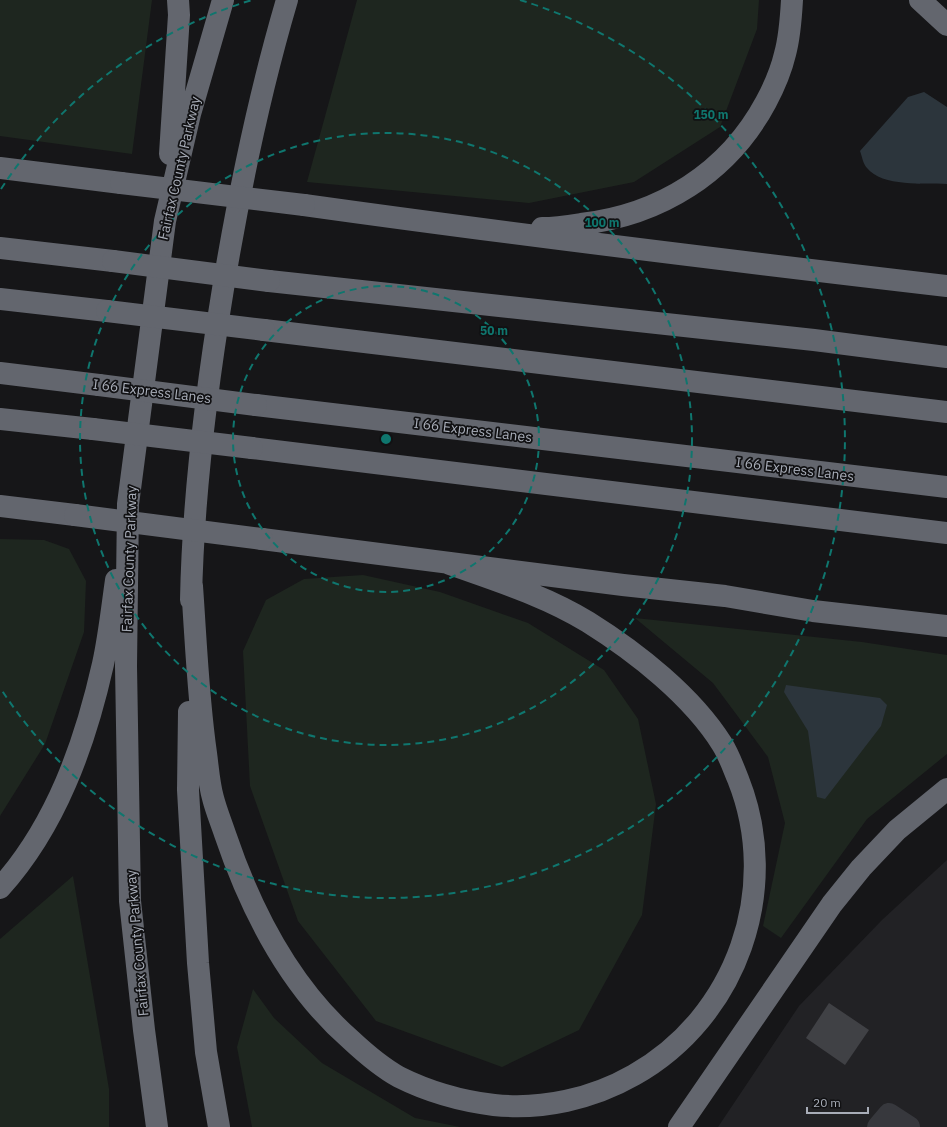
<svg xmlns="http://www.w3.org/2000/svg" width="947" height="1127" viewBox="0 0 947 1127" font-family="'IBM Plex Sans',sans-serif">
  <rect width="100%" height="100%" fill="#161618"/>
  <path fill="#222225" d="M 947,860 L 947,1127 L 718,1127 L 799,1006 L 882,920 Z"/>
  <path fill="#1e261f" d="M 0,0 L 152,0 L 132,154 L 0,136 Z
    M 357,0 L 759,0 L 757,29 L 720,127 L 634,182 L 529,203 L 307,182 Z
    M 0,539 L 44,540 L 69,549 L 86,581 L 84,632 L 45,744 L 0,816 Z
    M 363,575 L 440,592 L 528,623 L 604,670 L 638,719 L 656,804 L 642,915 L 579,1030 L 502,1067 L 376,1021 L 298,921 L 250,786 L 243,651 L 266,600 L 304,579 Z
    M 635,618 L 862,642 L 947,655 L 947,754 L 867,819 L 781,938 L 763,926 L 785,823 L 768,757 L 713,683 Z
    M 73,876 L 109,1089 L 109,1127 L 0,1127 L 0,939 Z
    M 253,989 L 274,1018 L 322,1063 L 415,1118 L 460,1127 L 252,1127 L 237,1047 Z"/>
  <path fill="#2c353c" d="M 924,92 L 947,107 L 947,184 C 925,183 882,187 867,168 C 863,164 862,156 860,151 L 908,97 Z
    M 786,685 L 880,698 L 887,705 L 881,726 L 825,799 L 817,797 L 808,731 L 784,692 Z"/>
  <path fill="#404145" d="M 829,1003 L 869,1030 L 845,1065 L 806,1038 Z"/>
  <g fill="none" stroke-linecap="round" stroke-linejoin="round">
    <path stroke="#37383d" stroke-width="22" d="M 878,1127 L 889,1114 L 909,1127"/>
    <path stroke="#63666e" stroke-width="22" d="M 920,0 L 947,25
      M 170,154 L 179,15 L 178,0
      M 0,168 L 121,183
      M 304,205 C 518,235 732,261 947,286
      M 542,228 C 555,228 568,226 581,224 C 660,215 728,173 766,102 C 774,87 781,71 785,54 C 790,36 791,18 792,0
      M 0,248 L 113,261
      M 269,281 L 814,340 L 947,357
      M 0,299 L 107,311
      M 264,330 L 947,412
      M 0,373 L 99,385
      M 256,405 L 947,487
      M 0,419 L 93,429
      M 252,448 L 947,533
      M 0,506 L 75,515
      M 262,539 L 623,585 L 725,596 L 813,611 L 947,626
      M 192,586 C 196,642 198,698 206,753 C 208,768 209,784 213,798 C 216,810 221,822 225,834 C 251,911 289,986 351,1040 C 366,1054 381,1067 399,1077 C 429,1092 461,1101 494,1105 C 542,1110 592,1099 634,1075 C 737,1017 782,889 738,779 C 733,767 729,755 722,744 C 692,696 636,652 588,622 C 544,595 494,580 447,563
      M 191,600 C 193,496 206,392 223,289 C 239,192 259,95 287,0
      M 189,712 L 188,790 L 198,963 L 206,1052 L 219,1127
      M 0,888 C 56,826 85,744 103,664 C 109,637 112,608 116,580
      M 157,1127 L 144,1030 L 130,901 L 126,666 L 128,504 L 165,221 L 190,114 L 223,0
      M 679,1127 L 832,904 L 861,868 L 897,830 L 947,789"/>
    <path stroke="#63666e" stroke-width="22" d="M 121,183 L 304,205
      M 113,261 L 269,281
      M 107,311 L 264,330
      M 99,385 L 256,405
      M 93,429 L 252,448
      M 75,515 L 262,539"/>
  </g>
  <g fill="none" stroke="#0f766e" stroke-width="2" stroke-dasharray="7 5">
    <circle cx="386" cy="439" r="153"/>
    <circle cx="386" cy="439" r="306"/>
    <path d="M1 189A459 459 0 0 1 252 0M520 0A459 459 0 1 1 1 689"/>
  </g>
  <g text-anchor="middle" stroke-width="3.5" stroke-linejoin="round" paint-order="stroke">
    <g font-size="14" fill="#a8adb8" stroke="#111113">
      <text transform="translate(179 168) rotate(-77)" y="5">Fairfax County Parkway</text>
      <text transform="translate(152 391) rotate(7)" y="5">I 66 Express Lanes</text>
      <text transform="translate(473 430) rotate(7)" y="5">I 66 Express Lanes</text>
      <text transform="translate(795 469) rotate(7)" y="5">I 66 Express Lanes</text>
      <text transform="translate(129 559) rotate(-88)" y="5">Fairfax County Parkway</text>
      <text transform="translate(137 943) rotate(-95)" y="5">Fairfax County Parkway</text>
    </g>
  </g>
  <circle cx="386" cy="439" r="6" fill="#0f766e" stroke="#111113" stroke-width="2"/>
  <g font-size="12" text-anchor="middle" font-weight="bold" fill="#0f766e" stroke="#111113" stroke-width="3.5" stroke-linejoin="round" paint-order="stroke">
    <text x="711" y="119">150 m</text>
    <text x="602" y="227">100 m</text>
    <text x="494" y="335">50 m</text>
  </g>
  <path d="M807 1107v6h61v-6" fill="none" stroke="#a8adb8" stroke-width="2"/>
  <text x="813" y="1107" font-size="12" fill="#a8adb8" stroke="#111113" stroke-width="3" paint-order="stroke">20 m</text>
</svg>
